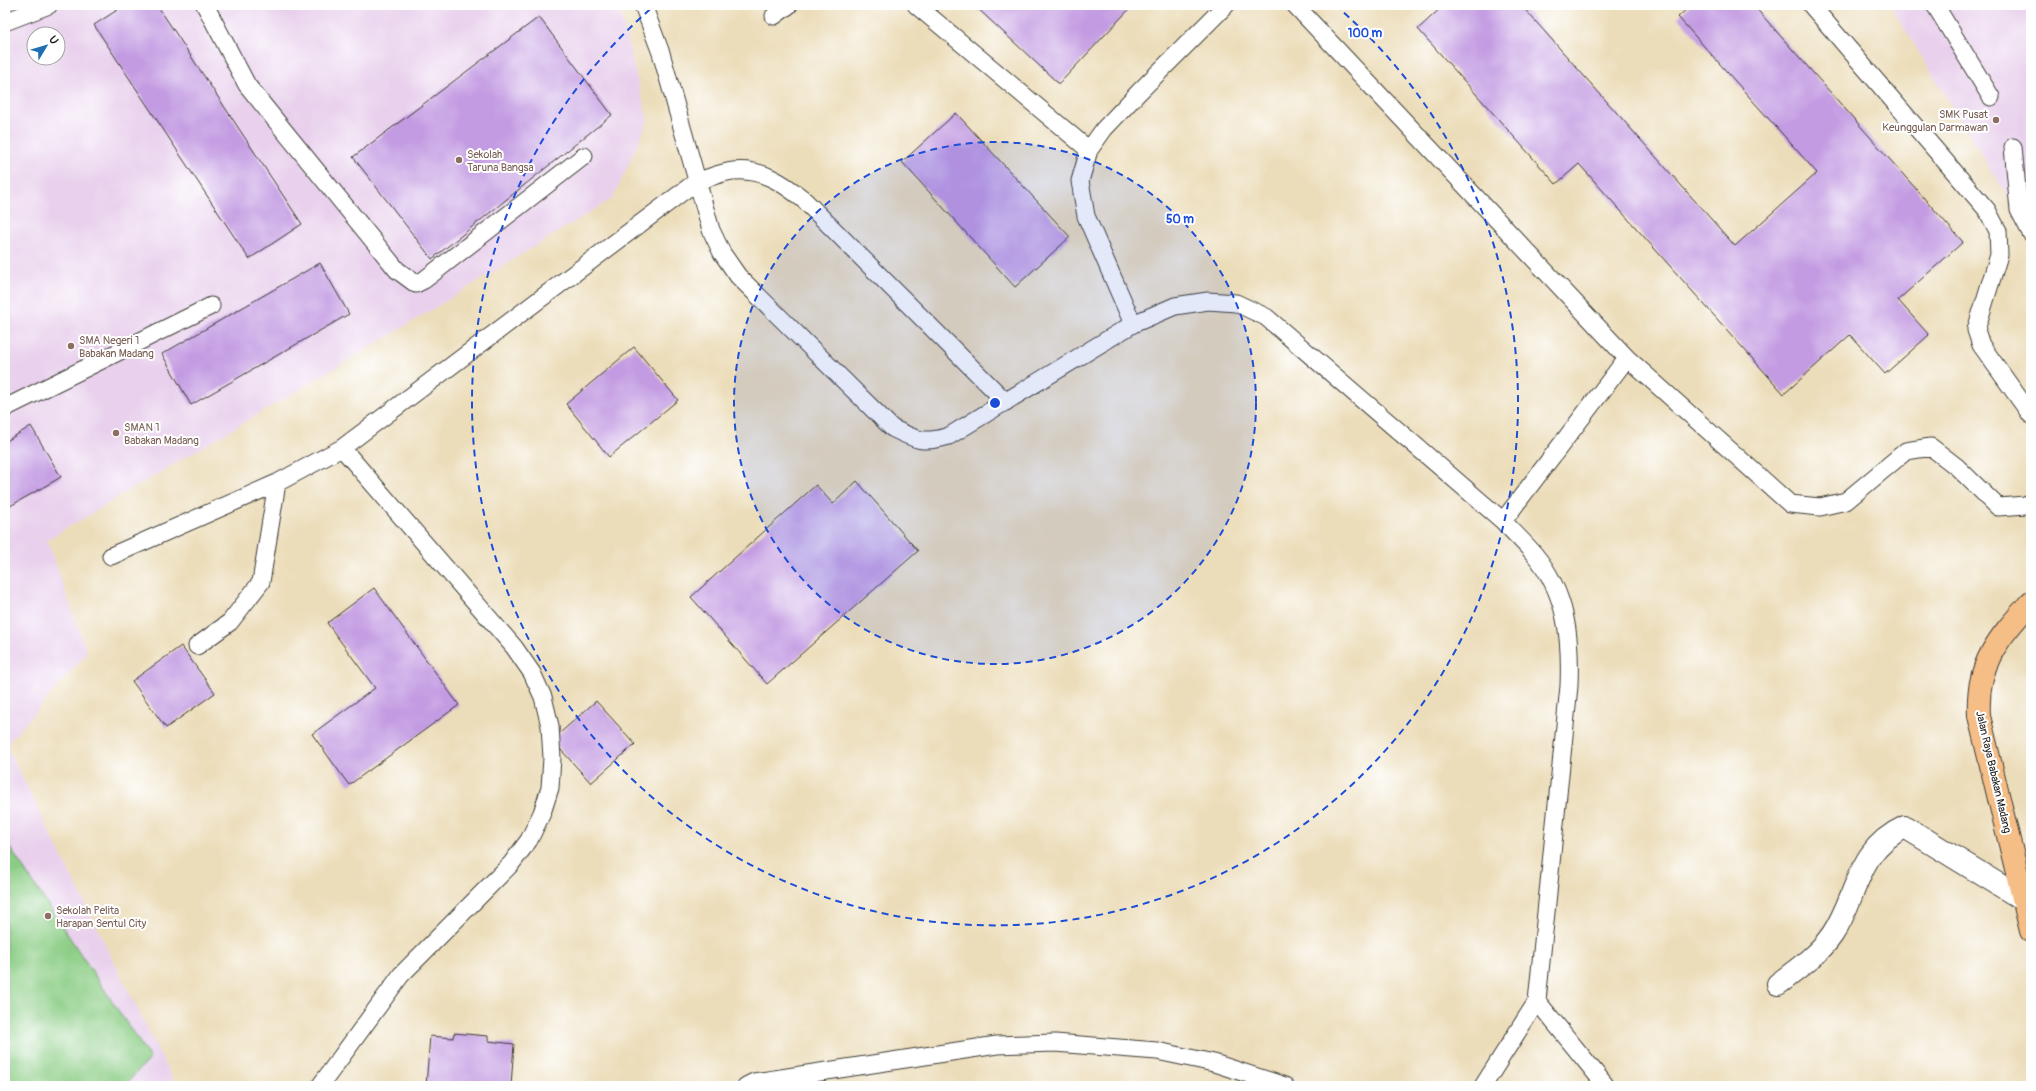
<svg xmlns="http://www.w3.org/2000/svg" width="2036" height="1091" viewBox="0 0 2036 1091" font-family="Pangolin,sans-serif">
  <rect width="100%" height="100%" fill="#fff"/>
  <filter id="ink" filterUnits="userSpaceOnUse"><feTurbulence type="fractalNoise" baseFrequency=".025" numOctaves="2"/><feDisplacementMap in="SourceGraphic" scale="8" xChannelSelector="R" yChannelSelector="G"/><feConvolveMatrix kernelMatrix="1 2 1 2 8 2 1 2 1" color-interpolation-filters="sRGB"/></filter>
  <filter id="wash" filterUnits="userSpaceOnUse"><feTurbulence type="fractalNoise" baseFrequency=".012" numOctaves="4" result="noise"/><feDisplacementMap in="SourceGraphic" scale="16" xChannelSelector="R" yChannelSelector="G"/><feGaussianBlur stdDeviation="0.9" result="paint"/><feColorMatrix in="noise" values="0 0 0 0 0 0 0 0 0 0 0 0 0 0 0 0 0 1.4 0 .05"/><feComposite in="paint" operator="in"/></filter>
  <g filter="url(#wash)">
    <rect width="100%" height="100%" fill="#ecddba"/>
    <path fill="#e9d1ed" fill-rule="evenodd" d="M 5,5 L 618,5 L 648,121 L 613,198 L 407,325 L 47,540 L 87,653 L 6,745 L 176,1086 L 5,1086 ZM 34,34 L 58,34 L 58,58 L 34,58 Z
      M 1890,5 L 2028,5 L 2031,10 L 2031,229 L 2029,231 Z"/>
    <path fill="#8bcd85" stroke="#547450" d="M 6,842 L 150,1058 L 124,1086 L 5,1086 Z"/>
    <g id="blocks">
      <path fill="#c39be2" d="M 125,5 L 157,5 L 302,224 L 249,259 L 94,25 Z
        M 974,5 L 1133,5 L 1059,84 Z
        M 1444,5 L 1521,5 L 1735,246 L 1817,173 L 1678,17 L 1691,5 L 1753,5 L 1963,242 L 1898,300 L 1929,335 L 1885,374 L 1850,335 L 1784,394 L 1579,164 L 1556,184 L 1418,29 Z
        M 539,17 L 612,115 L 432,259 L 353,157 Z
        M 956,113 L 1070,237 L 1015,287 L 902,162 Z
        M 320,263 L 349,314 L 191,405 L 162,354 Z
        M 634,347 L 678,400 L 609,457 L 566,404 Z
        M 31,426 L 61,477 L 5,509 L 5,442 Z
        M 857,481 L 918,551 L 767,684 L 691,597 L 816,485 L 833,504 Z
        M 374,588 L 459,705 L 349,785 L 312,734 L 375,688 L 327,623 Z
        M 181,646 L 215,693 L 166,728 L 132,681 Z
        M 596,701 L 635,744 L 591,783 L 552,740 Z
        M 454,1033 L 488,1036 L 488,1041 L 514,1044 L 511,1086 L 426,1086 L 430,1036 L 453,1038 Z"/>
    </g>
  </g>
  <g filter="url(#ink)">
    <use href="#blocks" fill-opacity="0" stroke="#3b3934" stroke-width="1"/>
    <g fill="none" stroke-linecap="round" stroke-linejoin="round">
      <g stroke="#3b3934" stroke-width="19">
        <path id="lane" d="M 205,5 L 247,85 L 397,270 L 416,284 L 424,280 L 584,156
          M 643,5 L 661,53 L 711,230 L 722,253 L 738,276 L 892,428 C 916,440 923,444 949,436 L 1133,324 L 1175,306 L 1208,301 L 1236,303 L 1266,317 L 1503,521 C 1513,532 1525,543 1535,555 C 1567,594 1571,638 1569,686 L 1537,1001 L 1483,1086
          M 916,5 L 1089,150
          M 1295,5 L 1627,358 L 1790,504 L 1820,507 L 1846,501 L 1906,451 L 1931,447 L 1957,467 L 1998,507 L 2026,505 L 2031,502
          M 1811,5 L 1987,210 L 1998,231 L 1999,255 L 1976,330 L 1981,345 L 2031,415
          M 1935,5 L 1991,97
          M 774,16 L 789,5
          M 5,22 L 49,5
          M 2013,147 L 2019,210 L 2031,233
          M 1133,324 L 1086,216 L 1080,181 L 1089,150 L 1104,129 L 1139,92 L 1226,5
          M 5,408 L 211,306
          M 1503,521 L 1627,358
          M 111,556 L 277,483 L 342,448 L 697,181 C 709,178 722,172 733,171 C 761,168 783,183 803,199 L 1006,402
          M 197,646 L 230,622 L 261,582 L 277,483
          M 1537,1001 L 1606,1086
          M 320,1086 L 401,975 L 511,864 L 529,840 L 542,813 L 550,788 L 552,758 L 550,726 L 543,697 L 532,673 L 514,647 L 342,448
          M 746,1086 L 754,1082 L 997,1045 L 1055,1043 L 1157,1051 L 1214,1063 L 1285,1086"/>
      </g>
      <g stroke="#3b3934" stroke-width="24">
        <path id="street" d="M 1778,984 C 1798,969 1818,955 1832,935 C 1859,895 1855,850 1905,827 L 2024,900"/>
      </g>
      <g stroke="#3b3934" stroke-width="24">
        <path id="primary" d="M 2031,602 C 1997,640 1976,663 1979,716 L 2031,931"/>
      </g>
      <use href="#lane" stroke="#fff" stroke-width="17"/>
      <use href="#street" stroke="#fff" stroke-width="22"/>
      <use href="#primary" stroke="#f6be87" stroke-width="22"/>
    </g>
  </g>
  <circle cx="995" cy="403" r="261" fill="#1d4ed8" fill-opacity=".12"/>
  <g fill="none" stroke="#1d4ed8" stroke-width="2" stroke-dasharray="7 5">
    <circle cx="995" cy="403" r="261"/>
    <path d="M1335 5A523 523 0 1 1 655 5"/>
  </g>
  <g fill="#8d6e63" stroke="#fff" stroke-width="1.5">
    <circle cx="1996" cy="120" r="4"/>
    <circle cx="459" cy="160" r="4"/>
    <circle cx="71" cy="346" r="4"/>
    <circle cx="116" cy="433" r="4"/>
    <circle cx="48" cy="916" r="4"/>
  </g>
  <g text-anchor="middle" stroke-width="4" stroke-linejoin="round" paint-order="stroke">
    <g font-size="11" fill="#785e54" stroke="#fff" text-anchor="start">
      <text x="1988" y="118" text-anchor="end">SMK Pusat<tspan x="1988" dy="13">Keunggulan Darmawan</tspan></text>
      <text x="467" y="158">Sekolah<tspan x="467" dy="13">Taruna Bangsa</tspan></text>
      <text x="79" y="344">SMA Negeri 1<tspan x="79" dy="13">Babakan Madang</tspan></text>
      <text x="124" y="431">SMAN 1<tspan x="124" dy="13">Babakan Madang</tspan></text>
      <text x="56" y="914">Sekolah Pelita<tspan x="56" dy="13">Harapan Sentul City</tspan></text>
    </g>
    <g font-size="11" fill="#1c1c1c" stroke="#fff">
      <text transform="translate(1994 772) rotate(77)" y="4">Jalan Raya Babakan Madang</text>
    </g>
  </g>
  <circle cx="995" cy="403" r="6" fill="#1d4ed8" stroke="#fff" stroke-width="2"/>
  <g font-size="12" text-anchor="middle" font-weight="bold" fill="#1d4ed8" stroke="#fff" stroke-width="4" stroke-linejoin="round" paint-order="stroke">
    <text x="1365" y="37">100 m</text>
    <text x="1180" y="223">50 m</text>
  </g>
  <rect width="2036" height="1091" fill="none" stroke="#fff" stroke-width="20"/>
  <g transform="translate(46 46) rotate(52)"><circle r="19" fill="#ffffff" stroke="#a4a4a4"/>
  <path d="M0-3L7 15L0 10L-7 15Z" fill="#1f6fb2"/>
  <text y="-6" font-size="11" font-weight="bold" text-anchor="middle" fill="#1c1c1c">U</text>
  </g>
</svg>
